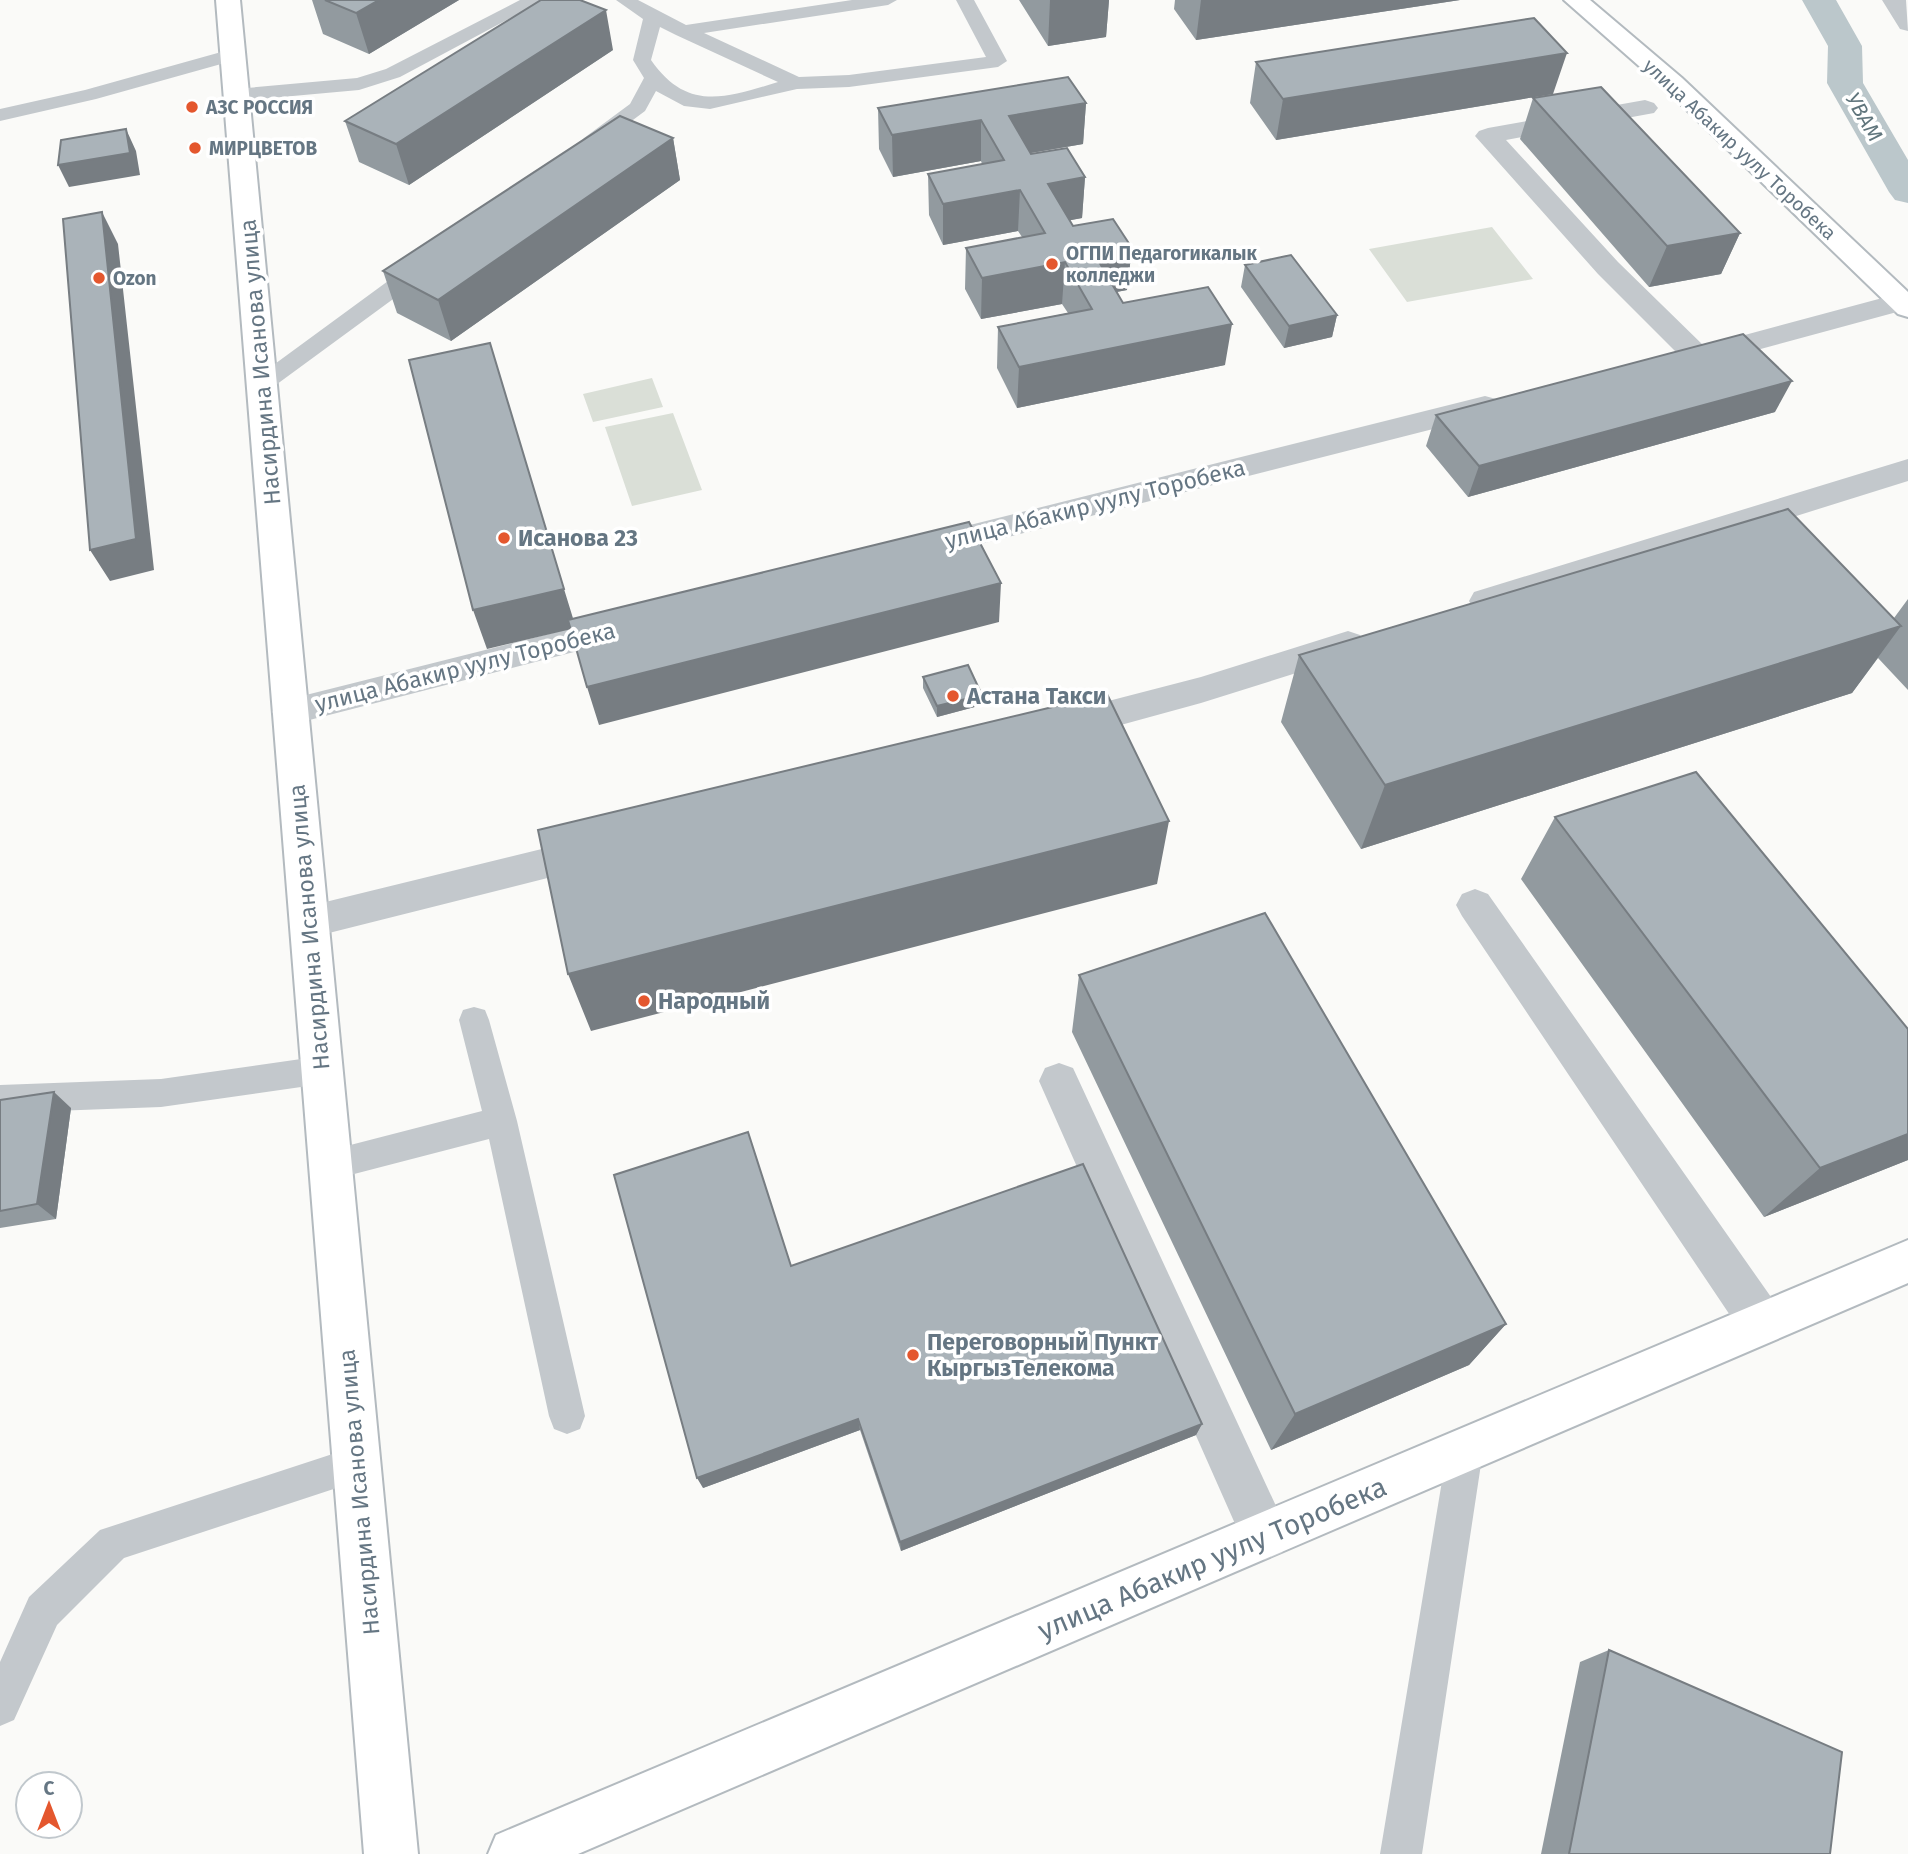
<svg xmlns="http://www.w3.org/2000/svg" width="1908" height="1854" viewBox="0 0 1908 1854" font-family="'Fira Sans',sans-serif">
  <rect width="100%" height="100%" fill="#fafaf8"/>
  <path fill="#dadfd7" d="M 1492,227 L 1533,279 L 1407,302 L 1369,249 Z
    M 652,378 L 663,407 L 593,422 L 583,394 Z
    M 673,413 L 702,490 L 632,506 L 605,427 Z"/>
  <g fill="none" stroke-linecap="round" stroke-linejoin="round">
    <path fill="#bbc7cb" fill-rule="evenodd" d="M 1802,0 L 1836,0 L 1862,46 L 1863,83 L 1908,160 L 1908,203 L 1895,200 L 1889,192 L 1827,83 L 1828,46 Z"/>
    <g stroke="#b3babf" stroke-width="4">
      <path id="secondary" d="M 216,0 L 240,0 L 418,1854 L 364,1854 Z
        M 1564,0 L 1590,0 L 1682,78 L 1908,292 L 1908,317 L 1898,314 L 1664,88 Z
        M 1908,1240 L 1908,1283 L 578,1854 L 488,1854 L 496,1835 Z"/>
    </g>
    <path fill="#c3c8cc" fill-rule="evenodd" d="M 520,0 L 544,0 L 400,77 L 359,90 L 236,101 L 226,95 L 236,89 L 357,78 L 386,69 Z
      M 616,0 L 638,0 L 686,25 L 852,0 L 897,0 L 888,5 L 704,33 L 799,77 L 849,75 L 986,57 L 956,0 L 974,0 L 1007,61 L 998,67 L 849,87 L 797,89 L 710,109 L 684,106 L 656,91 L 645,111 L 598,146 L 584,146 L 581,142 L 584,138 L 630,104 L 644,78 L 633,60 L 643,19 ZM 660,27 L 676,35 L 778,82 C 726,98 687,112 651,60 Z
      M 232,49 L 241,55 L 239,59 L 96,99 L 0,121 L 0,109 L 85,90 Z
      M 422,260 L 430,262 L 433,267 L 430,272 L 269,390 L 253,390 L 250,385 L 253,380 L 414,262 Z
      M 474,1007 L 485,1010 L 489,1020 L 517,1121 L 585,1416 L 580,1429 L 567,1434 L 554,1429 L 549,1416 L 489,1139 L 331,1180 L 319,1176 L 315,1165 L 319,1154 L 331,1150 L 482,1111 L 459,1020 L 463,1010 Z
      M 322,1056 L 333,1060 L 338,1070 L 333,1080 L 322,1084 L 161,1107 L 0,1113 L 0,1085 L 161,1079 Z
      M 1465,1433 L 1478,1438 L 1483,1451 L 1422,1854 L 1380,1854 L 1447,1451 L 1452,1438 Z
      M 357,1446 L 370,1451 L 375,1464 L 370,1477 L 124,1558 L 57,1625 L 14,1720 L 0,1726 L 0,1662 L 29,1597 L 100,1530 Z"/>
    <path fill="#c3c8cc" fill-rule="evenodd" d="M 1882,0 L 1906,0 L 1908,31 L 1900,29 Z
      M 1645,100 L 1654,103 L 1658,108 L 1654,113 L 1506,140 L 1618,262 L 1704,346 L 1901,293 L 1908,295 L 1908,309 L 1698,366 L 1688,364 L 1598,274 L 1475,136 L 1479,131 L 1488,128 Z
      M 1485,396 L 1496,399 L 1500,406 L 1496,413 L 926,558 L 915,555 L 910,547 L 915,539 L 926,536 Z
      M 1908,459 L 1908,481 L 1486,613 L 1474,610 L 1469,601 L 1474,592 Z
      M 624,615 L 636,618 L 641,627 L 636,636 L 290,725 L 278,721 L 272,712 L 278,703 L 290,699 Z
      M 1348,631 L 1360,635 L 1365,644 L 1360,653 L 1201,703 L 1066,740 L 1054,736 L 1048,726 L 1054,716 L 1066,712 L 1201,677 Z
      M 595,836 L 608,840 L 614,851 L 608,862 L 595,866 L 309,938 L 295,933 L 290,922 L 295,911 L 309,906 Z
      M 1475,889 L 1488,894 L 1778,1307 L 1784,1323 L 1778,1339 L 1762,1345 L 1746,1339 L 1462,916 L 1456,905 L 1462,894 Z
      M 1059,1063 L 1073,1068 L 1282,1519 L 1289,1536 L 1282,1553 L 1265,1560 L 1248,1553 L 1039,1081 L 1045,1068 Z"/>
    <use href="#secondary" fill="#fff" fill-rule="evenodd"/>
  </g>
  <path fill="#929a9f" d="M 312,0 L 459,0 L 369,54 L 323,34 Z
    M 1019,0 L 1109,0 L 1106,37 L 1048,46 Z
    M 1175,0 L 1460,0 L 1196,40 L 1174,9 Z
    M 613,50 L 409,185 L 359,162 L 345,121 Z
    M 1256,62 L 1553,94 L 1276,140 L 1250,103 Z
    M 1533,98 L 1740,233 L 1721,274 L 1649,287 L 1520,139 Z
    M 1086,103 L 1083,144 L 1031,153 L 1085,177 L 1082,218 L 1070,220 L 1073,226 L 1132,248 L 1127,290 L 1116,292 L 1123,303 L 1225,365 L 1017,408 L 997,368 L 998,327 L 1068,313 L 1062,304 L 981,319 L 965,289 L 966,248 L 1022,237 L 1018,231 L 943,245 L 929,215 L 928,174 L 982,164 L 981,161 L 893,177 L 879,149 L 878,108 Z
    M 673,138 L 680,180 L 451,341 L 397,313 L 383,271 Z
    M 1245,265 L 1337,315 L 1332,337 L 1284,348 L 1241,287 Z
    M 1775,412 L 1468,497 L 1426,446 L 1436,415 Z
    M 1908,599 L 1908,690 L 1878,658 L 1852,693 L 1361,849 L 1281,722 L 1299,655 L 1894,618 Z
    M 923,677 L 982,705 L 937,717 L 923,688 Z
    M 1555,817 L 1908,1029 L 1908,1160 L 1764,1217 L 1521,879 Z
    M 1079,975 L 1506,1324 L 1469,1365 L 1271,1450 L 1072,1032 Z
    M 0,1100 L 71,1108 L 56,1219 L 0,1228 Z
    M 791,1266 L 1202,1424 L 1196,1435 L 901,1551 L 860,1430 L 703,1488 Z
    M 1609,1650 L 1830,1854 L 1541,1854 L 1580,1662 Z"/>
  <path fill="#777d82" d="M 379,0 L 459,0 L 369,54 L 356,13 Z
    M 1050,0 L 1109,0 L 1106,37 L 1048,46 Z
    M 1201,0 L 1460,0 L 1196,40 Z
    M 606,10 L 613,50 L 409,185 L 396,144 Z
    M 1567,53 L 1553,94 L 1276,140 L 1283,99 Z
    M 1086,103 L 1083,144 L 1007,157 L 1009,116 Z
    M 981,120 L 981,161 L 893,177 L 892,135 Z
    M 126,129 L 136,151 L 140,175 L 69,187 L 58,165 Z
    M 673,138 L 680,180 L 451,341 L 438,300 Z
    M 1085,177 L 1082,218 L 1046,225 L 1048,184 Z
    M 1020,190 L 1018,231 L 943,245 L 943,204 Z
    M 102,212 L 118,244 L 154,570 L 110,581 L 90,550 Z
    M 1740,233 L 1721,274 L 1649,287 L 1667,246 Z
    M 1132,248 L 1127,290 L 1091,297 L 1095,255 Z
    M 1065,262 L 1062,304 L 981,319 L 982,278 Z
    M 1337,315 L 1332,337 L 1284,348 L 1289,326 Z
    M 1232,324 L 1225,365 L 1017,408 L 1019,367 Z
    M 1792,381 L 1775,412 L 1468,497 L 1479,466 Z
    M 1001,583 L 999,622 L 599,725 L 587,687 Z
    M 564,589 L 576,628 L 487,649 L 473,610 Z
    M 1901,626 L 1852,693 L 1361,849 L 1385,785 Z
    M 982,695 L 982,705 L 937,717 L 937,706 Z
    M 1169,821 L 1157,884 L 591,1031 L 568,974 Z
    M 54,1092 L 71,1108 L 56,1219 L 37,1204 Z
    M 1908,1134 L 1908,1160 L 1764,1217 L 1820,1168 Z
    M 1506,1324 L 1469,1365 L 1271,1450 L 1295,1414 Z
    M 858,1419 L 860,1430 L 703,1488 L 697,1478 Z
    M 1202,1424 L 1196,1435 L 901,1551 L 900,1542 Z"/>
  <path fill="#aab3b9" stroke="#777d82" stroke-width="2" d="M 325,0 L 379,0 L 356,13 Z
    M 541,0 L 580,0 L 606,10 L 396,144 L 345,121 Z
    M 1534,18 L 1567,53 L 1283,99 L 1256,62 Z
    M 1068,77 L 1086,103 L 1009,116 L 1031,154 L 1067,148 L 1085,177 L 1048,184 L 1073,226 L 1113,219 L 1132,248 L 1095,255 L 1123,303 L 1208,287 L 1232,324 L 1019,367 L 998,327 L 1092,309 L 1065,262 L 982,278 L 966,248 L 1045,233 L 1020,190 L 943,204 L 928,174 L 1004,160 L 981,120 L 892,135 L 878,108 Z
    M 1601,87 L 1740,233 L 1667,246 L 1533,98 Z
    M 620,116 L 673,138 L 438,300 L 383,271 Z
    M 126,129 L 130,153 L 58,165 L 61,140 Z
    M 102,212 L 136,539 L 90,550 L 63,219 Z
    M 1291,255 L 1337,315 L 1289,326 L 1245,265 Z
    M 1743,334 L 1792,381 L 1479,466 L 1436,415 Z
    M 490,343 L 564,589 L 473,610 L 409,360 Z
    M 1788,509 L 1901,626 L 1385,785 L 1299,655 Z
    M 969,522 L 1001,583 L 587,687 L 568,620 Z
    M 968,665 L 982,695 L 937,706 L 923,677 Z
    M 1107,694 L 1169,821 L 568,974 L 538,830 Z
    M 1696,772 L 1908,1029 L 1908,1134 L 1820,1168 L 1555,817 Z
    M 1265,913 L 1506,1324 L 1295,1414 L 1079,975 Z
    M 54,1092 L 37,1204 L 0,1211 L 0,1100 Z
    M 748,1132 L 791,1266 L 1083,1164 L 1202,1424 L 900,1542 L 858,1419 L 697,1478 L 614,1175 Z
    M 1609,1650 L 1842,1752 L 1830,1854 L 1569,1854 Z"/>
  <g fill="#e4572e" stroke="#fff" stroke-width="2.5">
    <circle cx="192" cy="107" r="7"/>
    <circle cx="195" cy="148" r="7"/>
    <circle cx="1052" cy="264" r="7"/>
    <circle cx="99" cy="278" r="7"/>
    <circle cx="504" cy="538" r="7"/>
    <circle cx="953" cy="696" r="7"/>
    <circle cx="644" cy="1001" r="7"/>
    <circle cx="913" cy="1355" r="7"/>
  </g>
  <g text-anchor="middle" stroke-width="7" stroke-linejoin="round" paint-order="stroke">
    <g font-size="19" font-weight="bold" fill="#657683" stroke="#fff" text-anchor="start">
      <text x="206" y="114">АЗС РОССИЯ</text>
      <text x="209" y="155">МИРЦВЕТОВ</text>
      <text x="1066" y="260">ОГПИ Педагогикалык<tspan x="1066" dy="22">колледжи</tspan></text>
      <text x="113" y="285">Ozon</text>
    </g>
    <g font-size="19" fill="#657683" stroke="#fff">
      <text transform="translate(1740 149) rotate(43)" y="7">улица Абакир уулу Торобека</text>
    </g>
    <g font-size="21" font-style="italic" fill="#60757c" stroke="#fff">
      <text transform="translate(1864 117) rotate(60)" y="7">УВАМ</text>
    </g>
    <g font-size="23" fill="#657683" stroke="#fff">
      <text transform="translate(260 362) rotate(-95)" y="8">Насирдина Исанова улица</text>
      <text transform="translate(1095 504) rotate(-14)" y="8">улица Абакир уулу Торобека</text>
      <text transform="translate(465 667) rotate(-14)" y="8">улица Абакир уулу Торобека</text>
      <text transform="translate(309 927) rotate(-95)" y="8">Насирдина Исанова улица</text>
      <text transform="translate(359 1492) rotate(-95)" y="8">Насирдина Исанова улица</text>
    </g>
    <g font-size="23" font-weight="bold" fill="#657683" stroke="#fff" text-anchor="start">
      <text x="518" y="546">Исанова 23</text>
      <text x="967" y="704">Астана Такси</text>
      <text x="658" y="1009">Народный</text>
      <text x="927" y="1350">Переговорный Пункт<tspan x="927" dy="26">КыргызТелекома</tspan></text>
    </g>
    <g font-size="28" fill="#657683" stroke="#fff">
      <text transform="translate(1212 1558) rotate(-23)" y="10">улица Абакир уулу Торобека</text>
    </g>
  </g>
  <g transform="translate(49 1805)"><circle r="33" fill="#ffffff" stroke="#c1c8cd" stroke-width="2"/>
  <path d="M0-5L12 26L0 18L-12 26Z" fill="#e4572e"/>
  <text y="-10" font-size="19" font-weight="bold" text-anchor="middle" fill="#657683">С</text>
  </g>
</svg>
